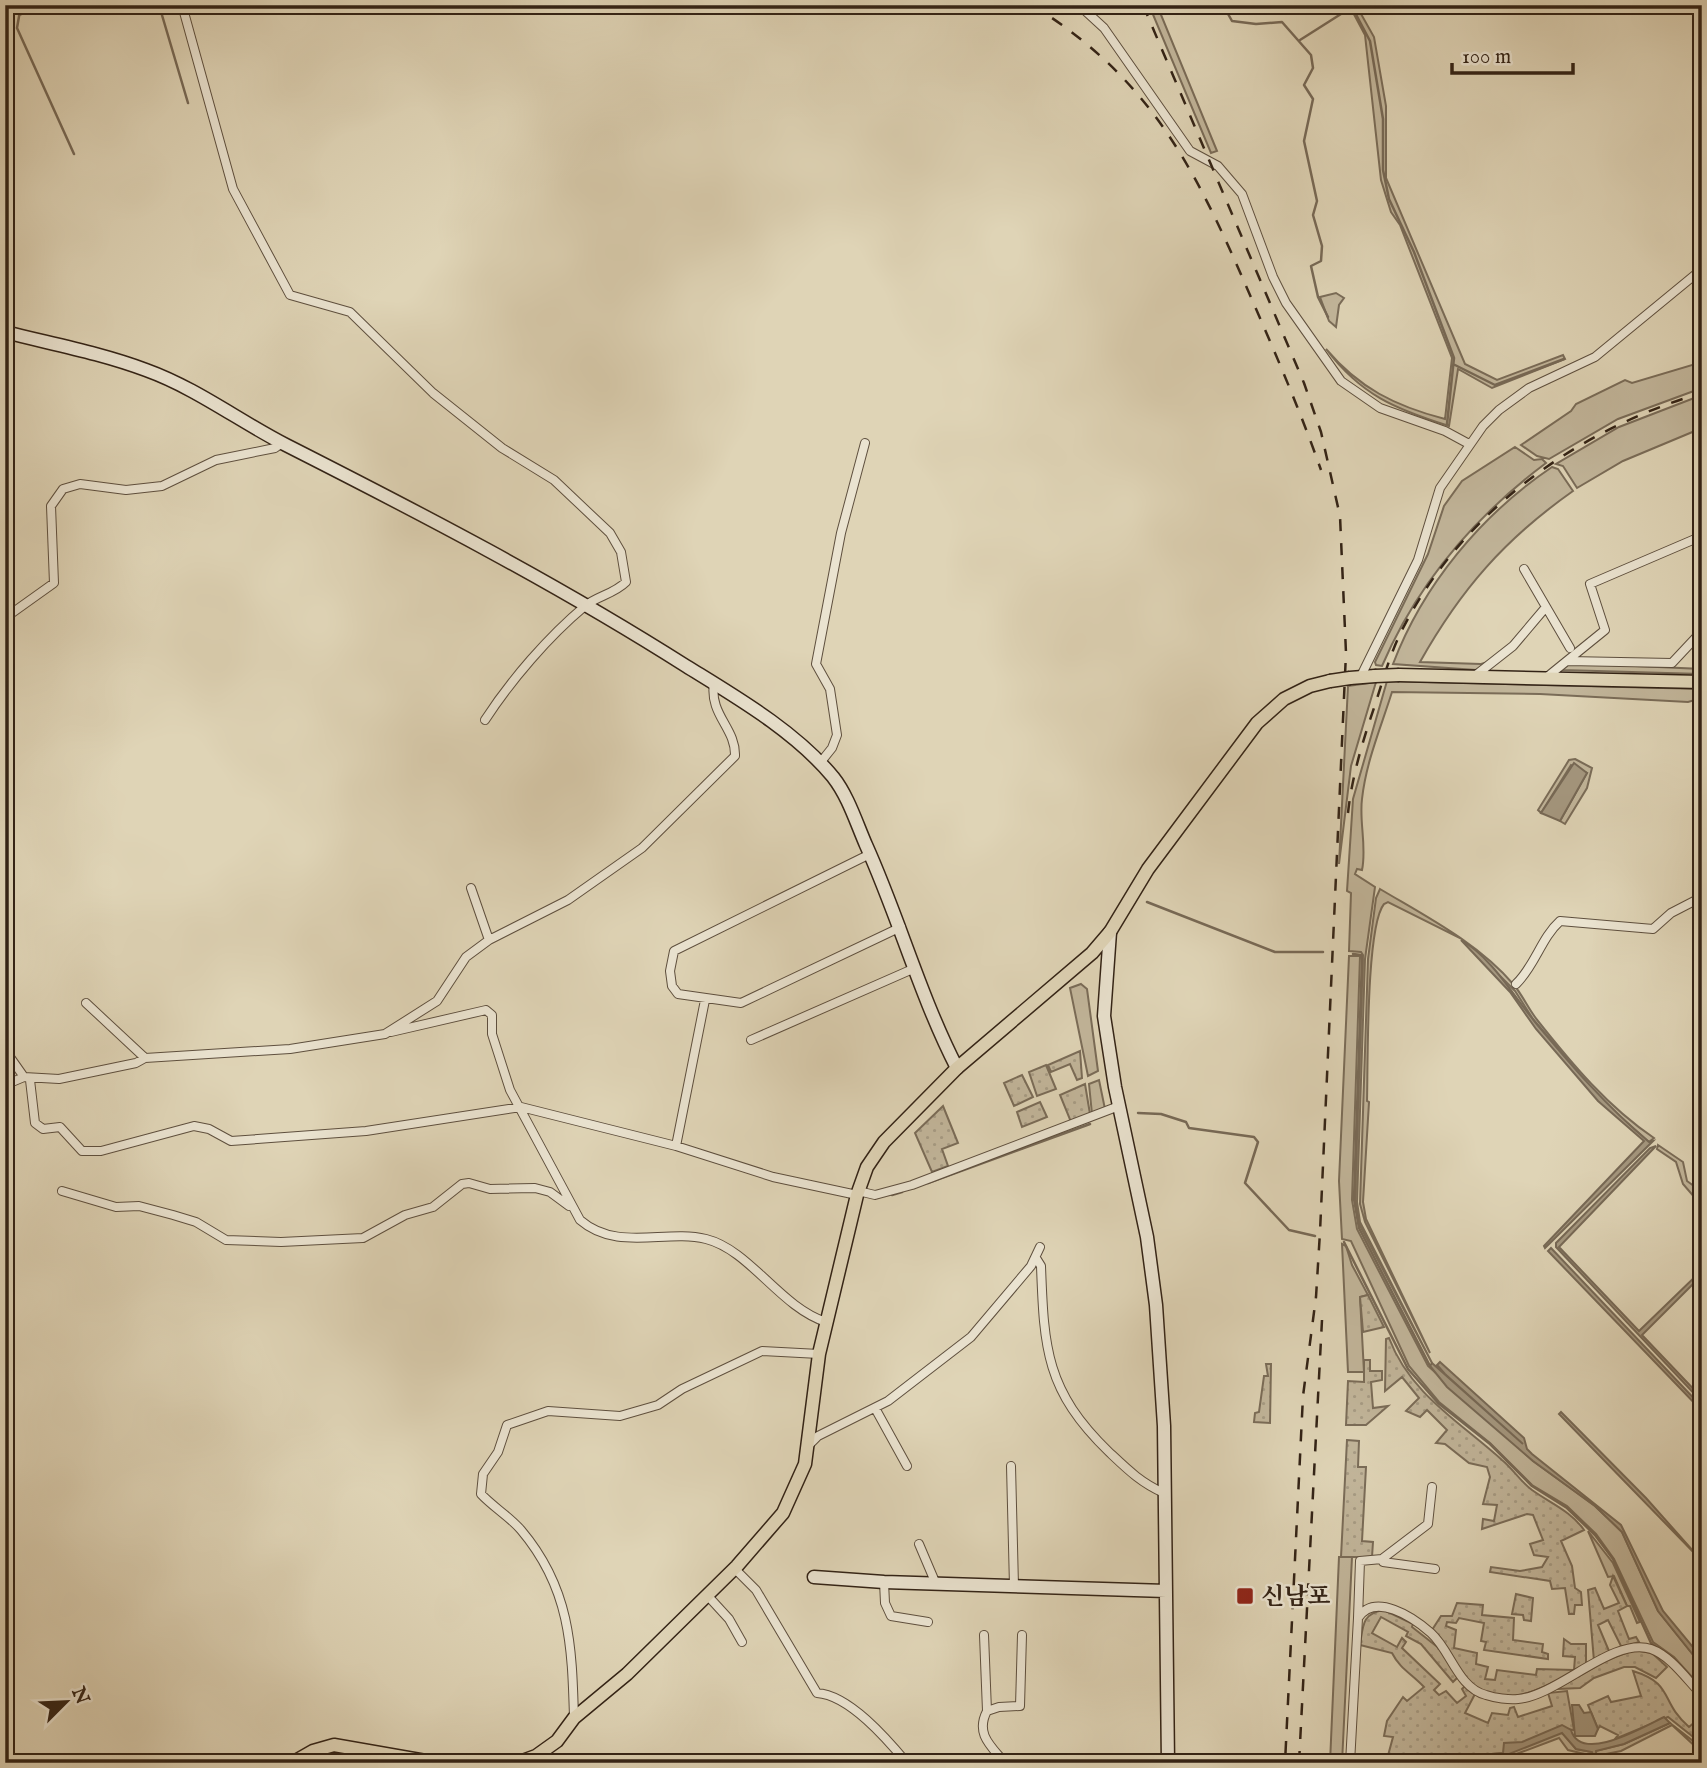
<svg xmlns="http://www.w3.org/2000/svg" width="1707" height="1768" viewBox="0 0 1707 1768" font-family="'IM FELL English','Noto Serif KR',serif">
  <defs>
    <pattern id="garden-dots" width="8" height="8" patternUnits="userSpaceOnUse" patternTransform="scale(1.75)"><rect width="8" height="8" fill="#c2b69b"/><path d="M2 2h.1M6 6h.1" fill="none" stroke="#a79c85" stroke-width="1.8" stroke-linecap="round"/></pattern>
  </defs>
  <rect width="100%" height="100%" fill="#dfd4b6"/>
  <filter id="stains"><feTurbulence type="fractalNoise" baseFrequency=".00286" numOctaves="4"/><feColorMatrix values="0 0 0 0 .2 0 0 0 0 .09 0 0 0 0 .02 0 0 0 .5 -.17"/></filter>
  <radialGradient id="worn" r=".72"><stop offset=".6" stop-color="#630" stop-opacity="0"/><stop offset="1" stop-color="#630" stop-opacity=".3"/></radialGradient>
  <path fill="#c2b69b" stroke="#7a6c58" stroke-width="2" d="M 1149,5 L 1157,5 L 1217,151 L 1211,153 Z
    M 1349,5 L 1356,5 L 1374,37 L 1386,106 L 1386,178 L 1465,364 L 1497,380 L 1563,355 L 1565,359 L 1492,388 L 1458,369 L 1449,426 C 1395,409 1361,395 1326,349 C 1359,388 1395,406 1445,419 L 1452,358 L 1400,225 L 1391,212 L 1381,180 L 1365,35 Z
    M 1336,293 L 1344,298 L 1339,305 L 1336,327 L 1329,321 L 1320,297 Z
    M 1702,362 L 1702,388 L 1618,419 L 1549,459 L 1537,456 L 1521,445 L 1571,411 L 1576,404 L 1625,380 L 1632,383 Z
    M 1702,395 L 1702,428 L 1623,461 L 1577,488 L 1563,466 L 1556,464 L 1619,427 Z
    M 1515,447 L 1534,460 L 1542,459 L 1546,463 C 1474,517 1418,582 1382,666 L 1376,665 L 1375,662 L 1428,554 L 1444,506 L 1462,481 Z
    M 1552,467 L 1558,469 L 1573,491 C 1505,539 1461,589 1420,662 L 1481,664 L 1495,660 L 1476,670 L 1393,664 C 1423,585 1481,515 1552,467 Z
    M 1569,663 L 1702,669 L 1702,674 L 1562,670 Z
    M 1387,681 L 1702,689 L 1702,698 L 1688,702 L 1540,694 L 1392,692 C 1381,727 1366,762 1362,799 C 1359,822 1367,847 1362,870 L 1357,869 L 1355,874 L 1375,887 L 1365,959 L 1357,1202 L 1360,1222 L 1432,1363 L 1360,1226 L 1355,1200 L 1363,955 L 1361,952 L 1349,951 L 1351,893 L 1347,891 L 1353,799 Z
    M 1376,682 L 1351,766 L 1339,864 L 1348,686 Z
    M 1575,759 L 1592,768 L 1587,788 L 1565,824 L 1560,821 L 1587,773 L 1571,765 L 1541,813 L 1538,810 L 1569,760 Z
    M 1380,889 C 1427,917 1478,943 1514,985 C 1523,996 1529,1010 1538,1021 C 1572,1064 1608,1107 1654,1138 L 1649,1142 L 1597,1096 L 1533,1019 L 1515,991 L 1475,951 L 1462,939 L 1388,902 L 1384,904 C 1366,926 1368,1065 1367,1101 L 1369,1102 L 1363,1202 L 1366,1219 L 1430,1353 L 1365,1222 L 1360,1204 L 1368,959 L 1376,898 Z
    M 1349,956 L 1360,956 L 1352,1200 L 1357,1229 L 1428,1366 L 1533,1461 L 1595,1506 L 1622,1532 L 1658,1611 L 1702,1666 L 1702,1688 L 1674,1657 L 1653,1642 L 1614,1559 L 1596,1534 L 1567,1506 L 1532,1485 L 1490,1443 L 1439,1402 L 1409,1366 L 1351,1241 L 1342,1239 L 1339,1181 Z
    M 1081,984 L 1087,989 L 1098,1071 L 1088,1076 L 1070,988 Z
    M 1099,1080 L 1105,1109 L 1092,1114 L 1089,1084 Z
    M 1658,1145 L 1683,1162 L 1687,1181 L 1702,1192 L 1702,1206 L 1683,1184 L 1676,1162 L 1657,1149 Z
    M 1342,1244 L 1346,1246 L 1352,1265 L 1368,1295 L 1360,1297 L 1364,1372 L 1348,1372 Z
    M 1588,1531 L 1613,1563 L 1640,1622 L 1637,1623 L 1630,1606 L 1627,1606 L 1614,1576 L 1608,1577 Z
    M 1339,1557 L 1352,1557 L 1342,1763 L 1330,1763 Z
    M 1670,1723 L 1702,1748 L 1699,1750 L 1672,1725 L 1621,1751 L 1596,1756 L 1595,1751 L 1624,1744 Z
    M 1562,1732 L 1576,1749 L 1592,1752 L 1593,1756 L 1568,1750 L 1559,1738 L 1498,1761 L 1452,1763 L 1472,1759 L 1485,1761 Z"/>
  <path fill="url(#garden-dots)" stroke="#7a6c58" stroke-width="2" d="M 1080,1051 L 1082,1078 L 1077,1080 L 1070,1064 L 1051,1072 L 1048,1065 Z
    M 1046,1065 L 1056,1089 L 1037,1096 L 1029,1072 Z
    M 1022,1075 L 1033,1097 L 1014,1106 L 1004,1083 Z
    M 1085,1084 L 1090,1114 L 1071,1122 L 1060,1095 Z
    M 1040,1102 L 1047,1117 L 1022,1127 L 1017,1112 Z
    M 943,1106 L 958,1143 L 942,1149 L 948,1166 L 932,1172 L 915,1133 Z
    M 1368,1295 L 1384,1327 L 1363,1332 L 1360,1297 Z
    M 1389,1338 C 1410,1394 1460,1422 1502,1460 C 1513,1469 1521,1482 1532,1490 C 1550,1503 1571,1511 1584,1530 L 1561,1541 L 1572,1566 L 1575,1588 L 1581,1592 L 1582,1605 L 1575,1605 L 1574,1614 L 1569,1614 L 1565,1588 L 1552,1589 L 1550,1581 L 1490,1572 L 1491,1567 L 1520,1571 L 1542,1567 L 1548,1557 L 1534,1555 L 1530,1544 L 1543,1540 L 1533,1515 L 1527,1514 L 1482,1529 L 1483,1519 L 1494,1521 L 1497,1505 L 1483,1504 L 1490,1477 L 1487,1467 L 1469,1463 L 1445,1444 L 1436,1443 L 1447,1430 L 1427,1410 L 1420,1417 L 1406,1411 L 1419,1398 L 1402,1377 L 1385,1391 L 1386,1339 Z
    M 1364,1360 L 1370,1360 L 1370,1371 L 1382,1371 L 1382,1380 L 1371,1382 L 1373,1408 L 1388,1406 L 1366,1425 L 1346,1425 L 1348,1381 L 1364,1382 Z
    M 1266,1364 L 1271,1364 L 1270,1423 L 1254,1422 L 1255,1413 L 1259,1412 L 1264,1376 L 1268,1376 Z
    M 1347,1440 L 1359,1441 L 1358,1467 L 1366,1467 L 1362,1541 L 1373,1542 L 1372,1557 L 1341,1557 Z
    M 1613,1576 L 1627,1606 L 1618,1611 L 1629,1639 L 1636,1637 L 1639,1642 L 1622,1648 L 1608,1620 L 1598,1625 L 1609,1651 L 1594,1661 L 1588,1590 L 1595,1588 L 1604,1609 L 1619,1603 L 1610,1585 Z
    M 1516,1594 L 1533,1598 L 1531,1621 L 1524,1620 L 1523,1615 L 1512,1614 Z
    M 1457,1603 L 1483,1605 L 1482,1615 L 1514,1618 L 1513,1640 L 1543,1644 L 1542,1652 L 1548,1654 L 1548,1659 L 1484,1650 L 1486,1642 L 1481,1641 L 1484,1623 L 1459,1618 L 1456,1623 L 1447,1622 L 1446,1626 L 1456,1630 L 1454,1648 L 1477,1653 L 1476,1664 L 1488,1667 L 1485,1679 L 1495,1680 L 1497,1670 L 1536,1675 L 1537,1669 L 1574,1670 L 1575,1657 L 1563,1656 L 1564,1639 L 1571,1644 L 1586,1644 L 1586,1665 C 1558,1680 1512,1710 1479,1690 C 1460,1678 1445,1649 1432,1630 L 1441,1616 L 1452,1616 Z
    M 1384,1610 L 1413,1624 L 1412,1627 L 1440,1649 L 1458,1677 L 1453,1682 L 1421,1644 L 1406,1636 L 1408,1632 L 1381,1617 L 1372,1633 L 1397,1647 L 1402,1638 L 1406,1642 L 1402,1648 L 1440,1684 L 1434,1690 L 1439,1695 L 1446,1691 L 1457,1703 L 1466,1696 L 1462,1689 L 1465,1686 L 1475,1694 L 1465,1713 L 1488,1723 L 1492,1713 L 1508,1715 L 1510,1708 L 1514,1707 L 1518,1717 L 1552,1706 L 1548,1693 L 1567,1691 L 1574,1730 L 1565,1729 L 1538,1737 L 1503,1753 L 1434,1759 L 1427,1755 L 1423,1763 L 1386,1763 L 1393,1737 L 1384,1736 L 1387,1721 L 1403,1697 L 1407,1701 L 1424,1687 C 1412,1674 1400,1669 1392,1653 L 1360,1645 C 1363,1626 1362,1613 1384,1610 Z
    M 1634,1650 L 1652,1653 L 1667,1667 L 1656,1678 L 1635,1667 L 1624,1667 L 1594,1678 L 1580,1688 L 1557,1689 L 1607,1660 Z
    M 1633,1671 C 1675,1684 1659,1701 1689,1727 L 1702,1716 L 1702,1744 L 1668,1717 L 1615,1739 L 1618,1735 L 1600,1726 L 1598,1729 L 1588,1705 L 1608,1696 L 1611,1702 L 1641,1696 Z"/>
  <path fill="#a59880" stroke="#776956" stroke-width="2" d="M 1574,763 L 1587,773 L 1560,821 L 1541,813 Z
    M 1461,940 C 1491,957 1513,995 1535,1022 C 1572,1066 1605,1105 1649,1142 L 1653,1141 L 1545,1248 L 1544,1246 L 1644,1141 L 1598,1101 L 1536,1029 L 1510,992 Z
    M 1656,1146 L 1559,1247 L 1639,1331 L 1702,1270 L 1702,1275 L 1642,1335 L 1702,1398 L 1702,1402 L 1556,1247 L 1556,1243 L 1650,1148 Z
    M 1551,1248 L 1702,1407 L 1702,1411 L 1548,1251 Z
    M 1440,1362 L 1524,1438 L 1527,1449 L 1532,1454 L 1621,1525 L 1663,1611 L 1702,1658 L 1702,1666 L 1658,1611 L 1622,1532 L 1595,1506 L 1533,1461 L 1447,1387 L 1430,1366 L 1432,1363 L 1523,1444 L 1445,1374 L 1437,1365 Z
    M 1561,1412 L 1646,1498 L 1702,1561 L 1559,1414 Z
    M 1572,1705 L 1579,1705 L 1584,1713 L 1591,1712 L 1598,1729 L 1595,1736 L 1575,1736 Z
    M 1664,1717 L 1670,1723 L 1624,1744 L 1596,1751 L 1597,1763 L 1594,1763 L 1592,1752 L 1576,1749 L 1562,1733 L 1499,1758 L 1423,1763 L 1426,1755 L 1431,1755 L 1434,1759 L 1503,1753 L 1504,1743 L 1522,1742 L 1562,1725 L 1571,1730 C 1581,1764 1643,1727 1664,1717 Z"/>
  <g fill="none" stroke-linecap="round" stroke-linejoin="round">
    <path stroke="#776956" stroke-width="2.5" d="M 21,5 L 17,28 L 74,154
      M 55,5 L 57,8 L 64,5
      M 74,5 L 74,7
      M 159,5 L 188,103
      M 1223,5 L 1232,21 L 1256,24 L 1282,22 L 1311,55 L 1313,68 L 1304,85 L 1313,99 L 1304,141 L 1317,201 L 1313,215 L 1322,246 L 1321,261 L 1311,266 L 1318,297 L 1328,317
      M 1351,5 L 1370,41 L 1383,119 L 1383,170 L 1389,199 L 1414,252 L 1454,358 L 1447,424
      M 19,15 L 40,5
      M 1300,40 L 1352,7
      M 1455,365 L 1495,385 L 1564,359
      M 1147,902 L 1275,952 L 1323,952
      M 1353,954 L 1361,955 L 1362,960 L 1354,1199 L 1359,1228 L 1430,1366
      M 1138,1113 L 1161,1114 L 1186,1122 L 1189,1128 L 1254,1137 L 1258,1142 L 1245,1183 L 1289,1230 L 1315,1236
      M 928,1183 L 1090,1124
      M 892,1195 L 902,1192
      M 1344,1242 L 1408,1369 L 1438,1403 L 1490,1444 L 1532,1486 L 1567,1508 L 1595,1535 L 1613,1559 L 1651,1643 L 1680,1665"/>
    <g stroke="#5e4f3e" stroke-width="10">
      <path id="street" d="M 182,5 L 233,189 L 290,295 L 350,312 L 433,393 L 502,448 L 554,480 L 610,533 L 621,552 L 626,582 C 614,594 597,596 585,606 C 548,637 511,680 485,720
        M 1079,5 L 1104,28 L 1190,151 L 1218,166 L 1242,194 L 1273,277 L 1286,303 L 1341,381 L 1380,408 L 1445,431 L 1469,444
        M 1524,569 L 1570,648
        M 5,618 L 54,583 L 51,506 L 63,489 L 80,484 L 126,490 L 162,486 L 216,460 L 275,448 L 282,443
        M 1568,661 L 1672,663 L 1702,631
        M 1476,675 L 1513,646 L 1546,607
        M 1361,676 L 1418,560 L 1440,488 L 1483,426 L 1499,410 L 1529,388 L 1595,357 L 1702,269
        M 1547,677 L 1605,630 L 1590,584 L 1702,536
        M 820,763 L 832,748 L 837,735 L 830,689 L 816,664 L 841,533 L 865,443
        M 870,854 L 674,951 L 670,971 L 672,986 L 678,994 L 741,1003 L 901,927
        M 471,888 L 489,940
        M 1516,984 C 1535,966 1541,938 1560,921 L 1653,929 L 1671,913 L 1702,897
        M 86,1003 L 145,1058
        M 391,1032 L 486,1010 L 492,1015 L 492,1034 L 510,1090 L 580,1220 C 617,1252 665,1229 706,1239 C 750,1250 780,1307 826,1322
        M 751,1040 L 915,968
        M 5,1050 L 24,1077 L 59,1079 L 136,1063 L 145,1058 L 290,1049 L 385,1034 L 437,1001 L 466,957 L 489,940 L 568,900 L 642,848 L 735,756 C 736,728 709,715 714,683
        M 30,1080 L 35,1123 L 43,1129 L 60,1127 L 82,1151 L 101,1151 L 194,1126 L 209,1129 L 231,1141 L 366,1131 L 521,1107 L 676,1146 L 773,1177 L 857,1195
        M 5,1085 L 24,1077
        M 676,1146 L 705,1000
        M 62,1191 L 116,1207 L 139,1206 L 173,1215 L 196,1222 L 226,1240 L 281,1242 L 363,1238 L 405,1215 L 433,1207 L 462,1184 L 469,1183 L 490,1189 L 535,1188 L 550,1192 L 569,1206
        M 858,1191 L 875,1195 L 912,1185 L 1119,1106
        M 1036,1258 L 1041,1266 C 1044,1349 1046,1391 1109,1452 C 1127,1469 1141,1483 1164,1493
        M 875,1408 L 907,1466
        M 809,1445 L 818,1436 L 888,1401 L 971,1337 L 1031,1266 L 1040,1247
        M 1011,1466 L 1014,1586
        M 919,1544 L 936,1584
        M 1382,1559 L 1383,1562 L 1435,1569
        M 734,1568 L 756,1590 L 817,1693 C 849,1695 887,1739 907,1763
        M 884,1582 L 885,1603 L 891,1616 L 928,1622
        M 707,1595 L 729,1619 L 742,1642
        M 1358,1618 L 1360,1561 L 1382,1559 L 1428,1524 L 1432,1487
        M 984,1635 L 987,1711
        M 574,1718 C 572,1645 570,1588 521,1530 C 509,1516 493,1507 481,1494 L 483,1474 L 498,1452 L 507,1425 L 548,1411 L 620,1416 L 658,1405 L 682,1389 L 762,1351 L 819,1354
        M 1005,1763 C 991,1746 975,1734 987,1711 L 999,1707 L 1020,1706 L 1022,1635
        M 1350,1763 L 1358,1618 C 1375,1592 1413,1617 1431,1633 C 1451,1651 1458,1688 1486,1695 C 1495,1698 1509,1700 1518,1699 C 1558,1696 1613,1636 1651,1649 C 1671,1656 1687,1680 1702,1695"/>
    </g>
    <g stroke="#332316" stroke-width="15">
      <path id="secondary" d="M 5,332 C 52,344 101,353 146,370 C 196,388 239,421 286,445 C 422,514 557,584 686,666 C 736,697 795,731 833,777 C 848,796 856,822 866,845 C 899,918 920,996 957,1068
        M 1110,932 L 1104,1016 L 1115,1087 L 1147,1237 L 1156,1305 L 1164,1426 L 1168,1763
        M 814,1577 L 884,1582 L 1166,1591"/>
    </g>
    <g stroke="#332316" stroke-width="15">
      <path id="primary" d="M 1399,675 L 1702,682
        M 1350,678 L 1375,676
        M 292,1763 L 313,1751 L 334,1745 L 437,1763
        M 517,1763 L 536,1756 L 557,1741 L 574,1718 L 627,1674 L 737,1566 L 783,1513 L 805,1464 L 819,1354 L 857,1195 L 867,1167 L 884,1142 L 957,1068 L 1092,953 L 1110,932 L 1148,869 L 1257,723 L 1284,699 L 1310,686 L 1330,681"/>
    </g>
    <use href="#street" stroke="#eae3d0" stroke-width="8"/>
    <use href="#secondary" stroke="#eae3d0" stroke-width="12"/>
    <use href="#primary" stroke="#dfd4b6" stroke-width="12"/>
    <path stroke="#332316" stroke-width="2.5" stroke-dasharray="12 12" stroke-linecap="butt" d="M 1032,5 C 1155,81 1198,175 1253,302 C 1277,357 1301,413 1321,470
      M 1143,5 L 1304,383 L 1321,432 L 1340,516 L 1346,653 L 1320,1232 L 1316,1297 L 1303,1396 L 1285,1763
      M 1348,813 C 1352,776 1363,740 1375,705 C 1383,680 1390,654 1402,630 C 1461,513 1577,429 1702,393
      M 1299,1763 L 1322,1320"/>
    <g stroke="#332316" stroke-width="15" stroke-linecap="butt">
      <path id="primary-bridge" d="M 1375,676 L 1399,675
        M 1330,681 L 1350,678"/>
    </g>
    <use href="#primary-bridge" stroke="#dfd4b6" stroke-width="12"/>
  </g>
  <rect fill="#8f2418" stroke="#eae3d0" stroke-width="2.5" x="1236" y="1587" width="18" height="18" rx="3.5"/>
  <g text-anchor="middle" stroke-width="5" stroke-linejoin="round" paint-order="stroke">
    <g font-size="24" font-weight="bold" fill="#332316" stroke="#eae3d0" text-anchor="start">
      <text x="1261" y="1604">신남포</text>
    </g>
  </g>
  <rect width="1707" height="1768" fill="none" stroke="#dfd4b6" stroke-width="28"/>
  <rect x="7" y="7" width="1693" height="1754" fill="none" stroke="#332316" stroke-width="3.5"/>
  <rect x="14" y="14" width="1679" height="1740" fill="none" stroke="#332316" stroke-width="2"/>
  <g transform="translate(66 1702) rotate(66)" stroke="#eae3d0" stroke-width="5" paint-order="stroke">
  <path d="M0-5L12 26L0 18L-12 26Z" fill="#332316"/>
  <text y="-10" font-size="19" font-weight="bold" text-anchor="middle" fill="#332316">N</text>
  </g>
  <path d="M1452 63v10h121v-10" fill="none" stroke="#332316" stroke-width="3.5"/>
  <text x="1462" y="63" font-size="21" fill="#332316" stroke="#eae3d0" stroke-width="5" paint-order="stroke">100 m</text>
  <rect width="100%" height="100%" filter="url(#stains)"/>
  <rect width="100%" height="100%" fill="url(#worn)"/>
</svg>
